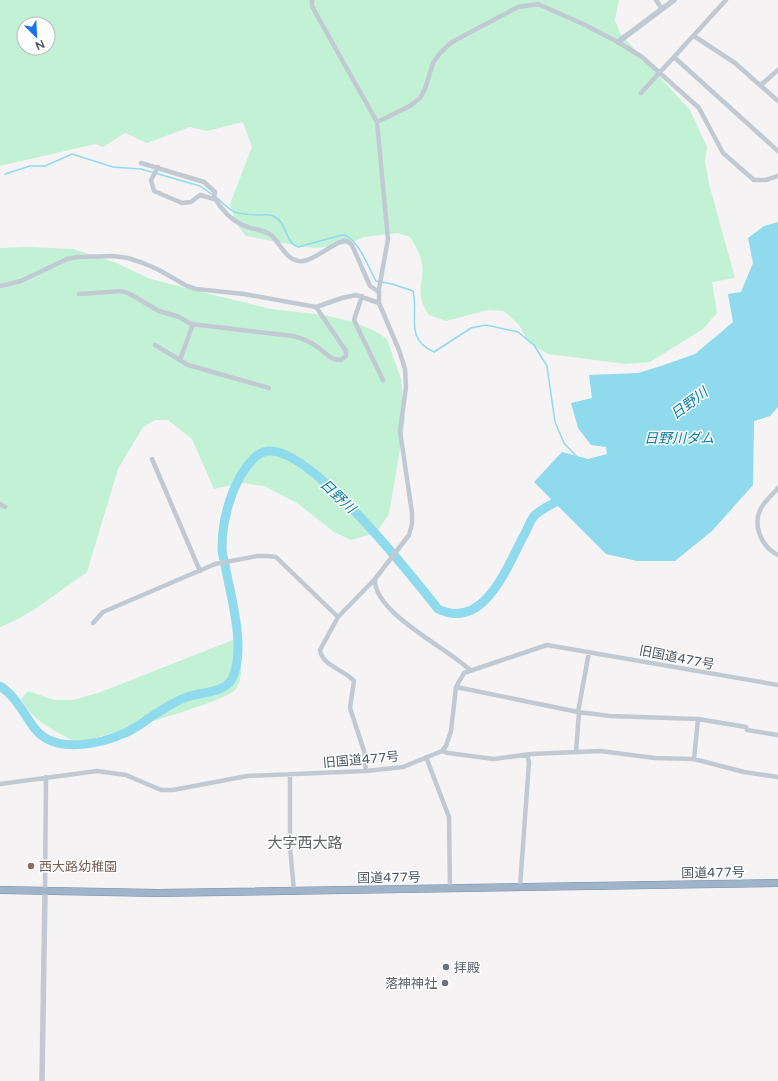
<svg xmlns="http://www.w3.org/2000/svg" width="778" height="1081" viewBox="0 0 778 1081" font-family="'Varela Round','Noto Sans JP',sans-serif">
  <rect width="100%" height="100%" fill="#f5f3f3"/>
  <path fill="#c3f1d5" fill-rule="evenodd" d="M 0,0 L 619,0 L 615,20 L 620,33 L 690,110 L 707,147 L 705,161 L 709,184 L 735,278 L 712,282 L 717,313 L 703,329 L 650,362 L 626,364 L 548,354 L 529,343 L 519,325 L 504,311 L 488,310 L 446,321 L 429,315 C 413,291 425,286 422,263 C 420,253 415,245 410,237 L 398,233 L 364,237 L 347,244 L 317,248 L 304,247 L 246,236 L 236,223 L 230,204 L 252,147 L 243,122 L 207,131 L 190,127 L 147,143 L 125,133 L 103,147 L 95,144 L 0,166 ZM 24,24 L 48,24 L 48,48 L 24,48 Z
    M 28,247 L 73,249 L 114,262 L 148,278 L 185,288 L 271,309 L 324,315 L 353,322 L 375,331 L 387,339 L 401,379 L 405,420 L 389,514 L 376,533 L 351,540 L 334,532 L 297,503 L 264,486 L 241,483 L 214,489 L 192,439 L 168,420 L 155,420 L 143,427 L 118,469 L 87,572 L 35,609 L 16,620 L 0,627 L 0,248 Z
    M 233,640 L 240,648 C 240,661 244,678 236,689 C 225,703 103,735 78,743 C 58,733 31,720 21,699 L 28,691 L 54,700 L 73,700 L 98,693 Z"/>
  <path fill="#90daee" d="M 778,222 L 778,407 L 770,416 L 754,421 L 753,485 L 712,531 L 675,561 L 637,561 L 606,554 L 534,482 L 562,452 L 588,459 L 607,454 L 606,447 L 591,445 L 578,428 L 571,403 L 592,398 L 589,375 L 638,373 L 664,365 L 695,354 L 733,322 L 728,294 L 741,292 L 753,263 L 748,238 L 764,226 Z"/>
  <g fill="none" stroke-linecap="round" stroke-linejoin="round">
    <path stroke="#90daee" stroke-width="1.5" d="M 5,174 L 30,166 L 45,166 L 72,154 L 113,167 L 141,169 L 200,186 L 213,195
      M 216,197 C 233,213 233,214 257,215 C 262,215 269,214 273,216 C 287,221 285,243 298,247 L 342,235 C 357,235 369,269 376,281 L 392,284 L 413,291 C 419,315 404,339 434,352 L 471,328 L 486,325 L 518,332 L 534,345 L 547,366 L 555,422 L 564,443 L 577,457"/>
    <path stroke="#90daee" stroke-width="9" d="M 0,686 C 16,696 24,715 36,730 C 56,754 101,744 125,733 C 137,728 147,719 157,713 C 167,707 177,700 187,697 C 201,692 224,693 232,679 C 246,650 232,601 226,570 C 225,563 222,555 222,548 C 222,523 229,496 241,475 C 247,466 256,452 268,451 C 311,447 411,575 438,609 C 484,631 507,567 524,535 C 527,530 530,521 534,516 C 542,508 556,503 565,496"/>
    <g stroke="#7690ad" stroke-width="8">
      <path id="trunk" d="M 0,890 L 158,893 L 778,883"/>
    </g>
    <path stroke="#c1cad2" stroke-width="4.5" d="M 312,0 L 312,6 L 319,19 L 377,122 L 387,229 L 388,239 L 379,289 L 379,303 L 399,350 L 405,369 L 406,387 L 400,431 L 412,513 L 412,524 L 409,535 L 375,579 L 338,617 L 320,650 C 322,666 345,670 354,681 L 350,708 L 364,751 L 366,771
      M 656,0 L 662,9
      M 694,36 L 735,63 L 778,101
      M 674,57 L 778,151
      M 761,85 L 778,70
      M 641,93 L 726,0
      M 377,122 L 410,106 L 420,98 L 425,89 L 433,63 L 441,52 L 452,42 L 518,7 L 538,4 L 583,24 L 618,42 L 642,57 L 699,108 L 723,153 L 754,180 L 766,180 L 778,176
      M 141,163 L 204,182 L 215,192 L 214,197 C 222,210 233,223 248,227 C 256,230 265,230 271,235 C 281,244 287,263 303,261 C 316,260 339,238 347,241 L 352,245 L 370,286 L 379,292
      M 158,167 L 151,180 L 154,191 L 182,203 L 191,202 L 200,195 L 214,199
      M 0,286 L 21,281 L 67,259 L 78,257 L 113,256 L 128,258 L 143,263 L 159,270 L 187,286 L 196,289 L 244,294 L 316,307 L 342,298 L 356,295 L 379,303
      M 79,294 L 122,291 L 130,294 L 159,311 L 179,317 L 191,324 L 293,336 C 301,338 309,341 316,346 C 324,351 331,361 341,360 L 346,356 L 346,351 L 316,307
      M 362,296 L 354,320 L 383,380
      M 155,345 L 188,365 L 269,388
      M 180,360 L 193,324
      M 152,459 L 200,571
      M 778,488 C 773,494 767,499 763,505 C 751,522 760,546 778,555
      M 0,504 L 5,507
      M 375,579 C 373,613 448,648 470,670
      M 93,623 L 103,612 L 215,564 L 257,556 L 268,556 L 276,557 L 338,617
      M 456,687 L 578,712 L 610,716 L 698,719 L 746,727 L 747,730 L 778,735
      M 578,712 L 589,652
      M 442,751 L 448,753 L 494,759 L 531,754 L 600,751 L 655,758 L 694,759 L 744,772 L 778,777
      M 576,752 L 579,712
      M 426,757 L 449,817 L 450,888
      M 694,759 L 698,719
      M 290,774 L 290,847 L 294,891
      M 0,784 L 97,771 L 126,775 L 161,790 L 173,790 L 247,776 L 366,771 L 403,767 L 442,751 L 446,746 L 451,731 L 456,687 L 464,673 L 547,645 L 778,685
      M 520,887 L 529,762 L 527,755
      M 45,891 L 46,777"/>
    <path stroke="#c1cad2" stroke-width="5.5" d="M 618,42 L 674,0
      M 42,1081 L 45,891"/>
    <use href="#trunk" stroke="#9fb4c9" stroke-width="7"/>
  </g>
  <circle fill="#8d6e63" stroke="#fff" stroke-width="1.5" cx="31" cy="866" r="4"/>
  <g fill="#6b7280" stroke="#fff" stroke-width="1.5">
    <circle cx="446" cy="967" r="4"/>
    <circle cx="445" cy="983" r="4"/>
  </g>
  <g text-anchor="middle" stroke-width="3" stroke-linejoin="round" paint-order="stroke">
    <g font-size="13" fill="#4a5661" stroke="#fff">
      <text transform="translate(677 657) rotate(11)" y="5">旧国道477号</text>
      <text transform="translate(361 759) rotate(-5)" y="5">旧国道477号</text>
      <text transform="translate(713 872) rotate(-1)" y="5">国道477号</text>
      <text transform="translate(389 877) rotate(-1)" y="5">国道477号</text>
    </g>
    <g font-size="13" fill="#785e54" stroke="#fff" text-anchor="start">
      <text x="39" y="871">西大路幼稚園</text>
    </g>
    <g font-size="13" fill="#5b616d" stroke="#fff" text-anchor="start">
      <text x="454" y="972">拝殿</text>
      <text x="437" y="988" text-anchor="end">落神神社</text>
    </g>
    <g font-size="14" font-style="italic" fill="#0c7c9b" stroke="#fff">
      <text transform="translate(689 403) rotate(-37)" y="5">日野川</text>
      <text x="679" y="443">日野川ダム</text>
      <text transform="translate(338 496) rotate(43)" y="5">日野川</text>
    </g>
    <g font-size="15" fill="#5f6368" stroke="#fff">
      <text x="305" y="848">大字西大路</text>
    </g>
  </g>
  <g transform="translate(36 36) rotate(156)"><circle r="19" fill="#ffffff" stroke="#b7bbc0"/>
  <path d="M0-3L7 15L0 10L-7 15Z" fill="#1a73e8"/>
  <text y="-6" font-size="11" font-weight="bold" text-anchor="middle" fill="#4a5661">N</text>
  </g>
</svg>
